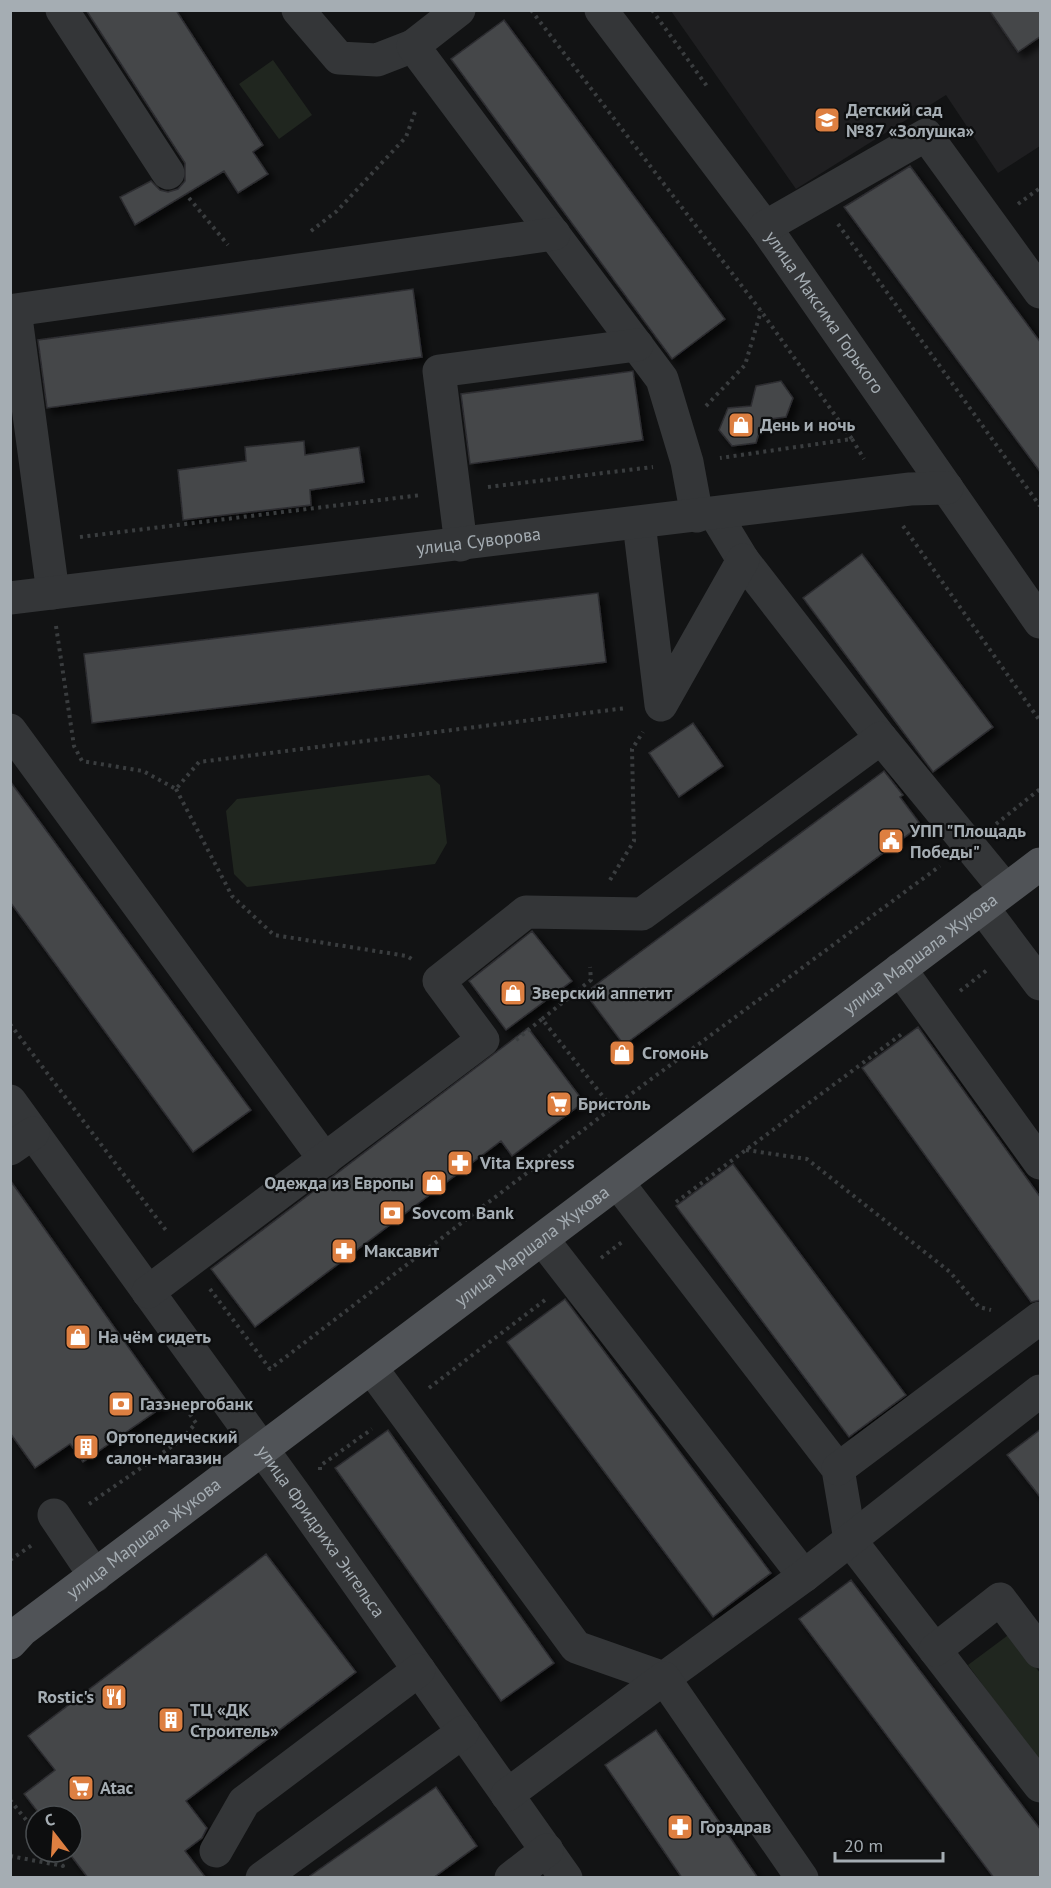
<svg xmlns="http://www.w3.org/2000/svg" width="1051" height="1888" viewBox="0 0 1051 1888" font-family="'PT Sans',sans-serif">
  <defs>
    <filter id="shadow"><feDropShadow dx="5.5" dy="5.5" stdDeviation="3" flood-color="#0009"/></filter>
  </defs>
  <rect width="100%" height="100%" fill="#121314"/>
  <path fill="#1f1f21" d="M 671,11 L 1040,11 L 1040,146 L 998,173 L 946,95 L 796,189 Z"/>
  <path fill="#20261f" d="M 273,60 L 312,115 L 279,139 L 239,84 Z
    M 429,775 L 440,785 L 447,843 L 435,864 L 247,887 L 234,874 L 226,811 L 237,799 Z
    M 1011,1633 L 1040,1673 L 1040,1763 L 968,1665 Z"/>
  <path fill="#444649" stroke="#2d2d30" stroke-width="1.5" filter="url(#shadow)" d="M 86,10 L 176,10 L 263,145 L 253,152 L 268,174 L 238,193 L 224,171 L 135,225 L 120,197 L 151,181 L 160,190 L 168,192 L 178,189 L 185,181 L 185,163 Z
    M 989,10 L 1041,10 L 1041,36 L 1018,52 Z
    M 504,20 L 725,319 L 672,359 L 451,59 Z
    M 910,166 L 1041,343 L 1041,473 L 844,207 Z
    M 413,289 L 422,357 L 47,408 L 38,340 Z
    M 633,371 L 643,440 L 470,464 L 461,394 Z
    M 781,381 L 793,398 L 786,417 L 763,420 L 756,443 L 732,446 L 719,430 L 728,408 L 751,406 L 756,386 Z
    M 304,441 L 305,455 L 359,447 L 364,482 L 310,490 L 311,505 L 183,520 L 178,470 L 246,461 L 245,447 Z
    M 862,554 L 993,727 L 933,772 L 803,598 Z
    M 598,593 L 606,662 L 92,723 L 84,654 Z
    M 693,723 L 723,766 L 679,797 L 649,753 Z
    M 884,771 L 903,795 L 900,797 L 921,825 L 624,1045 L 585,993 Z
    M 10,781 L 251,1110 L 193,1152 L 10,902 Z
    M 532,931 L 572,981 L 506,1030 L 469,981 Z
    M 918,1027 L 1041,1198 L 1041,1300 L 1031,1302 L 862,1068 Z
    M 528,1028 L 584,1102 L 512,1156 L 501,1141 L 255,1327 L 211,1269 Z
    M 733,1164 L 906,1395 L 849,1437 L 676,1206 Z
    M 10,1180 L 168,1403 L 83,1462 L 70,1444 L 35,1468 L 10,1433 Z
    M 565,1299 L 771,1573 L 713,1617 L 507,1342 Z
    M 1041,1429 L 1041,1498 L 1007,1455 Z
    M 388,1430 L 554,1663 L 501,1701 L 335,1468 Z
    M 266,1554 L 356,1672 L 186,1801 L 207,1828 L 202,1838 L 185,1851 L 206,1878 L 88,1878 L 68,1852 L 72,1852 L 72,1816 L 41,1816 L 24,1794 L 55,1770 L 28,1736 Z
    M 851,1580 L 1041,1830 L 1041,1878 L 994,1878 L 799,1619 Z
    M 656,1730 L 758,1878 L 682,1878 L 605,1765 Z
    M 436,1787 L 477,1846 L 433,1878 L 307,1878 Z"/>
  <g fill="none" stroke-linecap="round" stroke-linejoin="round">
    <path stroke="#3a3d3f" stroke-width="4" stroke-dasharray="3 4.5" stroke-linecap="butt" d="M 531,10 L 761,311 L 852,439 L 720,458
      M 652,10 L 709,89
      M 189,198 L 228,245
      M 1018,204 L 1040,188
      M 838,224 L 1040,506
      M 311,231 L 337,211 L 406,137 L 416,109
      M 706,406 L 745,365 L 761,311
      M 852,439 L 864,459
      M 488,487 L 653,467
      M 903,526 L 1040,721
      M 80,537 L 421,495
      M 56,626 L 74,746 L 82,761 L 143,771 L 176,789 L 199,762 L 626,708
      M 176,789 L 232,896 L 274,935 L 407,956 L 413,960
      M 996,824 L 1040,789
      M 610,880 L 634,841 L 632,749 L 643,732
      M 960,991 L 987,970
      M 542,1019 L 591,980 L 590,967
      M 10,1024 L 168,1233
      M 516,1040 L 542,1019 L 612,1108
      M 746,1150 L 807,1159 L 950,1272 L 979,1307 L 991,1310
      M 676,1202 L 903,1033
      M 601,1258 L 622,1242
      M 210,1289 L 270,1369 L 612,1108 L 940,866
      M 429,1388 L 545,1300
      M 320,1470 L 320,1466 L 372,1429
      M 89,1504 L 181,1440 L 196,1423 L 184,1406
      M 10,1560 L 32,1545
      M 10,1800 L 36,1832
      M 10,1856 L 63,1866 L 52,1852"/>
    <g stroke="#343638" stroke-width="33">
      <path d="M 62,10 L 168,173"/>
      <path d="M 298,10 L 339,58 L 377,60 L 413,46"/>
      <path d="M 459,10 L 413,46 L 662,379 L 687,462 L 697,516"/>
      <path id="s1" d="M 601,10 L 765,227 L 1040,622"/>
      <path d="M 765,227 L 926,135 L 1040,292"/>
      <path d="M 715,514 L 743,560 L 881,738"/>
      <path d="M 639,523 L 661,705 L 743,560"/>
      <path d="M 461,545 L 439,371 L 637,345"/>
      <path d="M 53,593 L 15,310 L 554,234"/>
      <path id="s2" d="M 10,598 L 910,489 L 947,488"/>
      <path d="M 10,730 L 325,1160"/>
      <path d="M 982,907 L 1040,984"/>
      <path d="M 900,969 L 1040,1163"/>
      <path id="s3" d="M 10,1101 L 296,1496 L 566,1878"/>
      <path d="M 10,1149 L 33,1133"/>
      <path d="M 618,1183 L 838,1469 L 850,1540 L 1040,1786"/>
      <path d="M 543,1240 L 804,1576"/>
      <path d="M 148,1292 L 483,1040 L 439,981 L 526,912 L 642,914 L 881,738 L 1005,889"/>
      <path d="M 372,1369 L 576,1647 L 664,1678 L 804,1576 L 1040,1391"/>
      <path d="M 838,1469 L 1040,1318"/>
      <path d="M 54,1515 L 95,1576"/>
      <path d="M 935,1650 L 1000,1599 L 1040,1652"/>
      <path d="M 507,1795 L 664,1678 L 802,1878"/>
      <path d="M 216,1851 L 244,1802 L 419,1670"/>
      <path d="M 262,1878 L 463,1732"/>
      <path d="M 511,1878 L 547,1850"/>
    </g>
    <path stroke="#505357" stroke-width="33" id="s4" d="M 10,1643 L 22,1630 L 1040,864"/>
  </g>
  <defs>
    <g id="school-square" transform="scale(1.35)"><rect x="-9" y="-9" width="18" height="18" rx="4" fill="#dd7f41" stroke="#0d0e0f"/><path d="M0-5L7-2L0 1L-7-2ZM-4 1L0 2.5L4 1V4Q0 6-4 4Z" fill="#fff"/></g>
    <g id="shop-square" transform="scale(1.35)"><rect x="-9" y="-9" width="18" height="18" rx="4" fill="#dd7f41" stroke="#0d0e0f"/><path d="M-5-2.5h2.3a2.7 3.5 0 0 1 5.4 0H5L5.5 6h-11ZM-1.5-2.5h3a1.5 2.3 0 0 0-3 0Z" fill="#fff"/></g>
    <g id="civic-square" transform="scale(1.35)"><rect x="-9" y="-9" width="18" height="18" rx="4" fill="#dd7f41" stroke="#0d0e0f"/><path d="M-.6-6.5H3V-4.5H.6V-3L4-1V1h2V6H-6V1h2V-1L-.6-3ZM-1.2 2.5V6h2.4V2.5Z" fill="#fff"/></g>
    <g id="supermarket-square" transform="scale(1.35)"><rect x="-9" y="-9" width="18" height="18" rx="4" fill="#dd7f41" stroke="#0d0e0f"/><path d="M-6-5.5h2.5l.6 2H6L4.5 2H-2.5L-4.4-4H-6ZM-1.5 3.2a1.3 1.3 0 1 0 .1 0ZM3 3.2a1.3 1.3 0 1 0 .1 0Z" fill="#fff"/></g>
    <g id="pharmacy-square" transform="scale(1.35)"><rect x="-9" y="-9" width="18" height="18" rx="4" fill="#dd7f41" stroke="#0d0e0f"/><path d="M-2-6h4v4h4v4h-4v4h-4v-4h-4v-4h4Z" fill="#fff"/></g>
    <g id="bank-square" transform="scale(1.35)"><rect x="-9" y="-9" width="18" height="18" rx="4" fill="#dd7f41" stroke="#0d0e0f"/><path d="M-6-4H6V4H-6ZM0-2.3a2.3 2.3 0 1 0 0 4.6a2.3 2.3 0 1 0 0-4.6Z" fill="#fff"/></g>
    <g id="building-square" transform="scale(1.35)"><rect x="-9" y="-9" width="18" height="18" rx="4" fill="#dd7f41" stroke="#0d0e0f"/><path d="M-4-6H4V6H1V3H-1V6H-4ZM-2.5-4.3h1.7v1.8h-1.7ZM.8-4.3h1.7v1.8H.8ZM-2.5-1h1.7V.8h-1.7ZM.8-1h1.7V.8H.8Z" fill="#fff"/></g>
    <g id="restaurant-square" transform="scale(1.35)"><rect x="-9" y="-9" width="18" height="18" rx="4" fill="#dd7f41" stroke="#0d0e0f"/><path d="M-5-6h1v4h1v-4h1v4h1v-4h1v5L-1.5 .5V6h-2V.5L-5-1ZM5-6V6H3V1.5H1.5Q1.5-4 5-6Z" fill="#fff"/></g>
  </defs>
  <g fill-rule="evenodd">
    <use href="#school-square" x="827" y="120"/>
    <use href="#shop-square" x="741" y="425"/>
    <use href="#civic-square" x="891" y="841"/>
    <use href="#shop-square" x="513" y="993"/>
    <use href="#shop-square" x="622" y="1053"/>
    <use href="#supermarket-square" x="559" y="1104"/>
    <use href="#pharmacy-square" x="460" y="1163"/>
    <use href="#shop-square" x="434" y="1183"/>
    <use href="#bank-square" x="392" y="1213"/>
    <use href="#pharmacy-square" x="344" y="1251"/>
    <use href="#shop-square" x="78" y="1337"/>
    <use href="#bank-square" x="121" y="1404"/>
    <use href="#building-square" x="86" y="1447"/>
    <use href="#restaurant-square" x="114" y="1697"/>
    <use href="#building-square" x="171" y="1720"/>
    <use href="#supermarket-square" x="81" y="1788"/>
    <use href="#pharmacy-square" x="680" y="1827"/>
  </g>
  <g text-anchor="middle" stroke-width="4.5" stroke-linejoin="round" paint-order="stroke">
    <g font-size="18" font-weight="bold" fill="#a5adb3" stroke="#0d0e0f" text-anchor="start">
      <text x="846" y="116">Детский сад<tspan x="846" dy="21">№87 «Золушка»</tspan></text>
      <text x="760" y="431">День и ночь</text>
      <text x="910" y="837">УПП "Площадь<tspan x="910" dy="21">Победы"</tspan></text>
      <text x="532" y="999">Зверский аппетит</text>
      <text x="642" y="1059">Сгомонь</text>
      <text x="578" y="1110">Бристоль</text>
      <text x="480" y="1169">Vita Express</text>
      <text x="414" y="1189" text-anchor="end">Одежда из Европы</text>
      <text x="412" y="1219">Sovcom Bank</text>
      <text x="364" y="1257">Максавит</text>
      <text x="98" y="1343">На чём сидеть</text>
      <text x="140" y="1410">Газэнергобанк</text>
      <text x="106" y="1443">Ортопедический<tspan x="106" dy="21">салон-магазин</tspan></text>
      <text x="94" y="1703" text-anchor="end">Rostic's</text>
      <text x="190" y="1716">ТЦ «ДК<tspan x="190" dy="21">Строитель»</tspan></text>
      <text x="100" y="1794">Atac</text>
      <text x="700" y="1833">Горздрав</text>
    </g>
    <g font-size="18" fill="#a5adb3" stroke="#0d0e0f">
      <text dy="6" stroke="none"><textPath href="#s1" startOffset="376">улица Максима Горького</textPath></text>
      <text dy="6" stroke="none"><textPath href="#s2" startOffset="472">улица Суворова</textPath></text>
      <text dy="6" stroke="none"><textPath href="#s4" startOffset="1142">улица Маршала Жукова</textPath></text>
      <text dy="6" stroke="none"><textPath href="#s4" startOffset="656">улица Маршала Жукова</textPath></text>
      <text dy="6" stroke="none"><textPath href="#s3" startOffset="531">улица Фридриха Энгельса</textPath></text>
      <text dy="6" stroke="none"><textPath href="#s4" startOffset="170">улица Маршала Жукова</textPath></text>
    </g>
  </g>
  <rect width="1051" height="1888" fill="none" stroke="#a5adb3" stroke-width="24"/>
  <g transform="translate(54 1834) rotate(343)"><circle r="28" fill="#0d0e0f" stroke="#4a4e51" stroke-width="1.5"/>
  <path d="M0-4.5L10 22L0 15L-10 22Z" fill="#dd7f41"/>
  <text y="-9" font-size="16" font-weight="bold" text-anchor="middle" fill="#a5adb3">С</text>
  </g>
  <path d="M835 1852v9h108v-9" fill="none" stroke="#a5adb3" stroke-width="3"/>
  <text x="844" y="1852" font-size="18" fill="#a5adb3" stroke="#0d0e0f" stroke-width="4.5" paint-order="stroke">20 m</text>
</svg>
